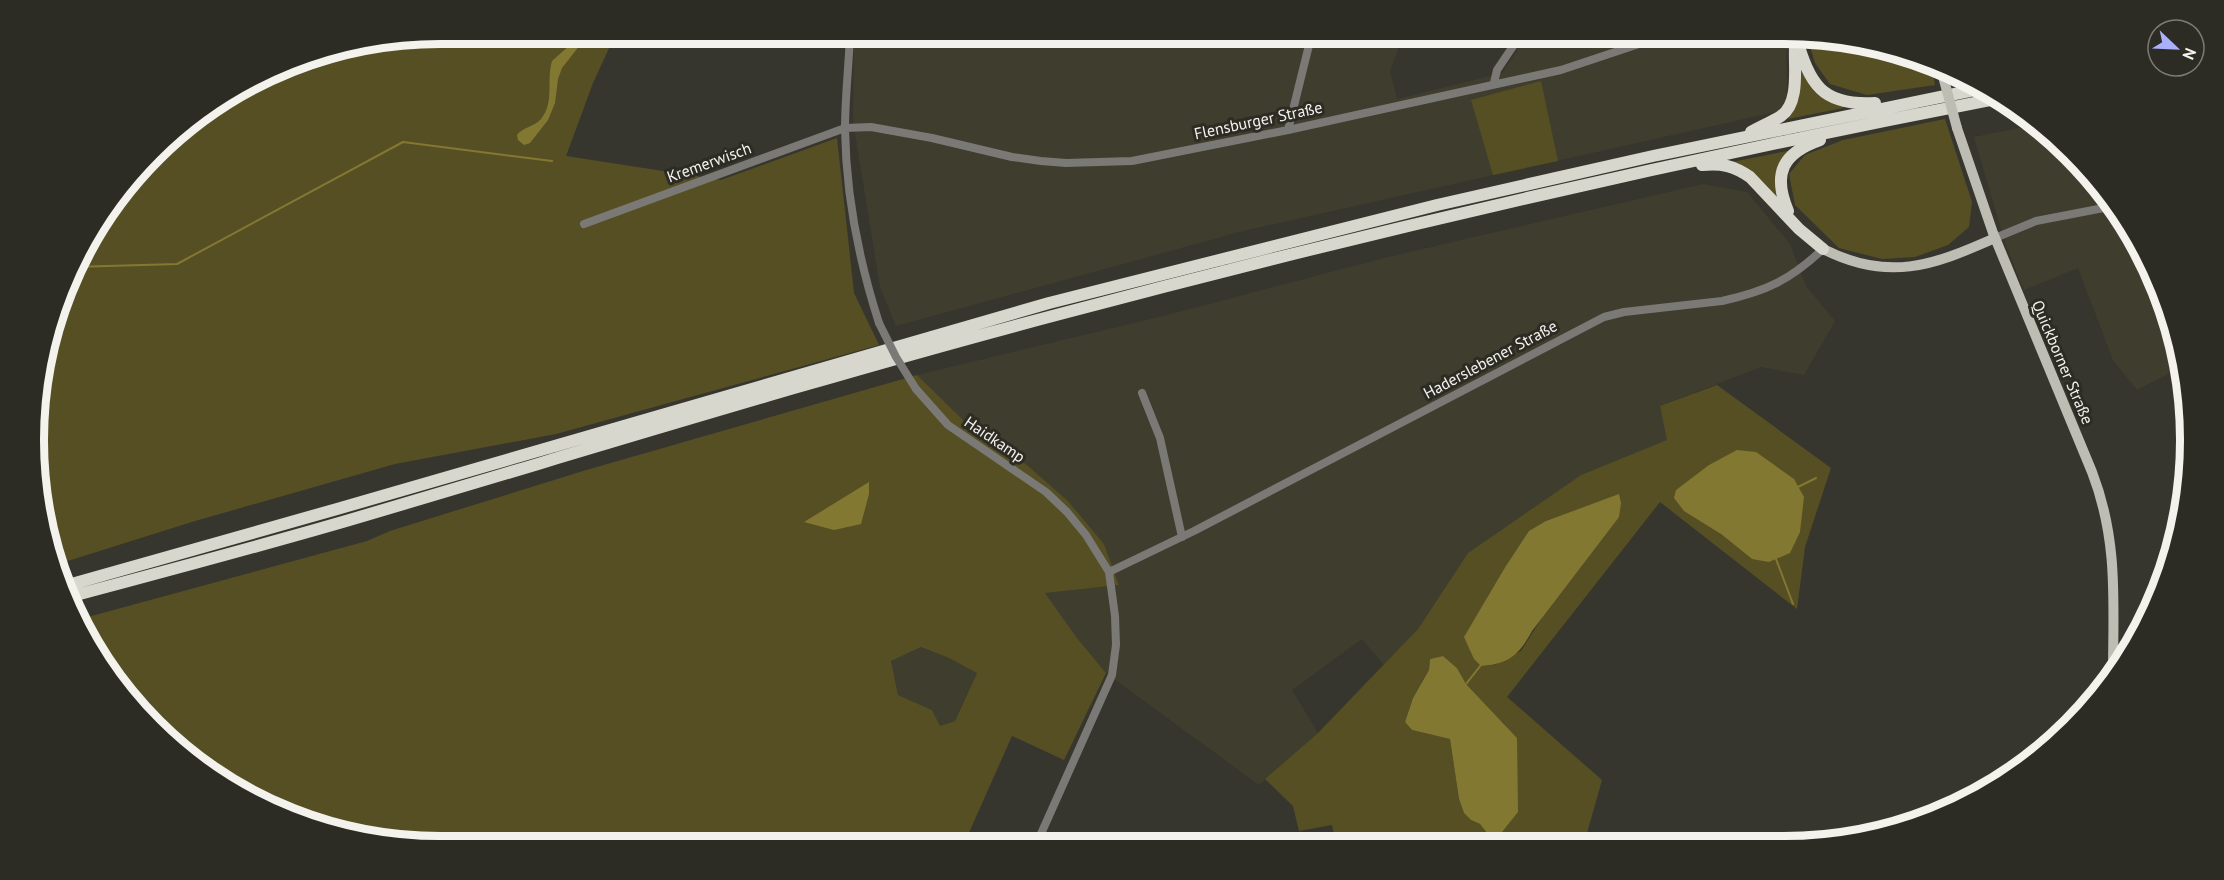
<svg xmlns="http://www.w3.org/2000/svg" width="2224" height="880" viewBox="0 0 2224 880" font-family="'PT Sans',sans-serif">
  <rect width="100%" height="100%" fill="#37362e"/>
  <path fill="#3f3d2e" d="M 854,33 L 1351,33 L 1401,41 L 1390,71 L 1397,99 L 1502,73 L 1529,33 L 1786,33 L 1787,96 L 1780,111 L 1243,231 L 896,326 L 880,287 L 853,121 Z
    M 2039,124 L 2090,172 L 2137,237 L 2170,310 L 2183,366 L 2137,390 L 2113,360 L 2078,268 L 2024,290 L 2005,243 L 1974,137 Z
    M 1703,184 L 1747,192 L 1790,244 L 1806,286 L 1835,321 L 1804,375 L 1761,367 L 1660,406 L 1668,440 L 1581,475 L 1468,553 L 1418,629 L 1384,665 L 1362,639 L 1292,690 L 1318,733 L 1259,785 L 1106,673 L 1077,638 L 1045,593 L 1119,585 L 1104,544 L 1068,501 L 1027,466 L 960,418 L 917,375 L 1171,314 L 1380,259 Z
    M 921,647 L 949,658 L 977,672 L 955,721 L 940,726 L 932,710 L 898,695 L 891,661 Z"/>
  <path fill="#564f24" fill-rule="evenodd" d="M 440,33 L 616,33 L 593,83 L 566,156 L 721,180 L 837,138 L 854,293 L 879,345 L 556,434 L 395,464 L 195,521 L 55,565 L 41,520 L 37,387 L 55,309 L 87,237 L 172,134 L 237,87 L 309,55 Z
    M 1807,36 L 1890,47 L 1931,63 L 1935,85 L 1867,95 L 1830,84 L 1815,63 Z
    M 1801,69 L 1843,106 L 1843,108 L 1788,119 L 1799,97 Z
    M 1541,81 L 1558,161 L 1493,175 L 1471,100 Z
    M 1945,119 L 1972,202 L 1969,227 L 1948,245 L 1915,257 L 1882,259 L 1839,248 L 1795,205 L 1789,174 L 1805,155 L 1843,140 Z
    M 1792,150 L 1782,205 L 1732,162 Z
    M 917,375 L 965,422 L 1028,466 L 1068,501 L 1104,544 L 1119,585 L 1045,593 L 1077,638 L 1106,673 L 1064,760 L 1012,736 L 963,846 L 440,847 L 334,833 L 260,805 L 193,763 L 101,666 L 77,620 L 367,541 L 390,531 L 583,471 ZM 921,647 L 949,658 L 977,673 L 955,721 L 940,726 L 932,710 L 898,695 L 891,661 Z
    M 1717,385 L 1831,468 L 1805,547 L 1797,609 L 1660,502 L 1507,697 L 1602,780 L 1584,844 L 1336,845 L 1332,825 L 1299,831 L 1293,806 L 1265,779 L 1318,733 L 1418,629 L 1468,553 L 1581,475 L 1667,440 L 1660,406 ZM 1691,480 L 1801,515 L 1800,532 L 1752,559 L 1721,534 L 1676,490 ZM 1619,495 L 1521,651 L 1494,665 L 1485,602 L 1504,569 L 1546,521 ZM 1443,656 L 1457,668 L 1466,684 L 1517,738 L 1516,775 L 1494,842 L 1480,824 L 1471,820 L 1464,813 L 1459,799 L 1450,739 L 1412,730 L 1405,722 L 1413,698 L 1429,670 L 1430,659 Z"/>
  <path fill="#837832" d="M 576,33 L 586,33 L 580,45 L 562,68 L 558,79 L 555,103 L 548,120 L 530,143 L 524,145 L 518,140 L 517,135 C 523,127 534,127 541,119 C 555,102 546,81 552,61 L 571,44 Z
    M 1737,450 L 1756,452 L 1794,479 L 1804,497 L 1800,532 L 1790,553 L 1769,562 L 1752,559 L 1721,534 L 1684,511 L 1674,498 L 1676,490 L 1709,465 Z
    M 869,482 L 869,494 L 861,524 L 834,530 L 804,522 Z
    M 1619,494 L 1621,503 L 1619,517 L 1532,631 C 1519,655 1509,664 1481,666 L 1474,659 L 1464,637 L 1504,569 L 1529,531 L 1546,521 Z
    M 1443,656 L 1457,668 L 1466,684 L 1517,738 L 1518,812 L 1494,842 L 1480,824 L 1471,820 L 1464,813 L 1459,799 L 1450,739 L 1412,730 L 1405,722 L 1413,698 L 1429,670 L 1430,659 Z"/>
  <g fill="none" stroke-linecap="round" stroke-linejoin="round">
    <path stroke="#837832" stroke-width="2" d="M 73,267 L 177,264 L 403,142 L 552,161
      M 1798,487 L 1816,478
      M 1776,559 L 1793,604
      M 1466,684 L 1481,665"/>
    <path stroke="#7a7975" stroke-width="8" d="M 850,33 C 849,65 845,97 845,129 C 846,195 859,261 879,323
      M 1494,83 L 1497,70 L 1522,33
      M 1288,130 L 1312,33
      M 584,224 L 845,128 L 871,127 L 932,138 L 1012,157 L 1041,161 L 1066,163 L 1132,161 L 1288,130 L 1561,70 L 1672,33
      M 1995,238 L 2036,221 L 2114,206
      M 916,389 L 948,425 L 1046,492 L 1067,512 L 1086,535 L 1109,572 L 1115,616 L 1116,645 L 1112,675 L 1036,845
      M 1142,393 L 1160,438 L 1182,537
      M 1109,572 L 1194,531 L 1604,317 L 1624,312 L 1722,301 C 1767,291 1790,280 1823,249"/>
    <path stroke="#bebdb4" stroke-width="10" d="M 1957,128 L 1993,233 L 2092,472 C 2119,542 2113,604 2113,677
      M 1823,249 C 1888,282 1932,266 1995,238"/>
    <path stroke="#d8d7cd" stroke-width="12" d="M 1796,37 C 1810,84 1821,106 1875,103
      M 1751,132 C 1761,126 1772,122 1781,116 C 1800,103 1794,68 1795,48
      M 1702,165 C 1722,163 1734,166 1750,177 L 1799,229 L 1823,249
      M 1788,211 C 1772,173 1783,153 1820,140
      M 61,587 L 337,509 L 1049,303 L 1437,205 L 1653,156 L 1984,88
      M 65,598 C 159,573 253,548 346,521 C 584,451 821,377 1060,314 C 1371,231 1685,159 2000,98"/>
    <path stroke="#7a7975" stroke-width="8" d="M 879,323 L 896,357 L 916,389"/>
    <path stroke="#bebdb4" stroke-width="10" d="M 1941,69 L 1957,128"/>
  </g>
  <g text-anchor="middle" stroke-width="6" stroke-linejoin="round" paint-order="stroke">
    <g font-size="16" fill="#f3f2ed" stroke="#2d2c24">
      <text transform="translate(1258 120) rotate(-12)" y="6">Flensburger Straße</text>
      <text transform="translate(709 162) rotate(-20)" y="6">Kremerwisch</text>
      <text transform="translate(1490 359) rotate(-28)" y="6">Haderslebener Straße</text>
      <text transform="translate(2063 362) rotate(67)" y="6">Quickborner Straße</text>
      <text transform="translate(995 439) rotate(34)" y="6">Haidkamp</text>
    </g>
  </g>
  <path d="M0 0H2224V880H0ZM440 44H1784A396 396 0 0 1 2180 440V440A396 396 0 0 1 1784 836H440A396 396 0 0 1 44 440V440A396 396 0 0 1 440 44Z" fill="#2d2c24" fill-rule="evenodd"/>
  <path fill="none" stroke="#f3f2ed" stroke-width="8" d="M440 44H1784A396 396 0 0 1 2180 440V440A396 396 0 0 1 1784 836H440A396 396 0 0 1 44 440V440A396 396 0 0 1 440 44Z"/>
  <g transform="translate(2176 48) rotate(113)"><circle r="28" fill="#2d2c24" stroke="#7c7b74" stroke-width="1.5"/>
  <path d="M0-4.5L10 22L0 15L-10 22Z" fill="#aab0fc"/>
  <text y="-9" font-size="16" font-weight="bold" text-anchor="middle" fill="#f3f2ed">N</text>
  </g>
</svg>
